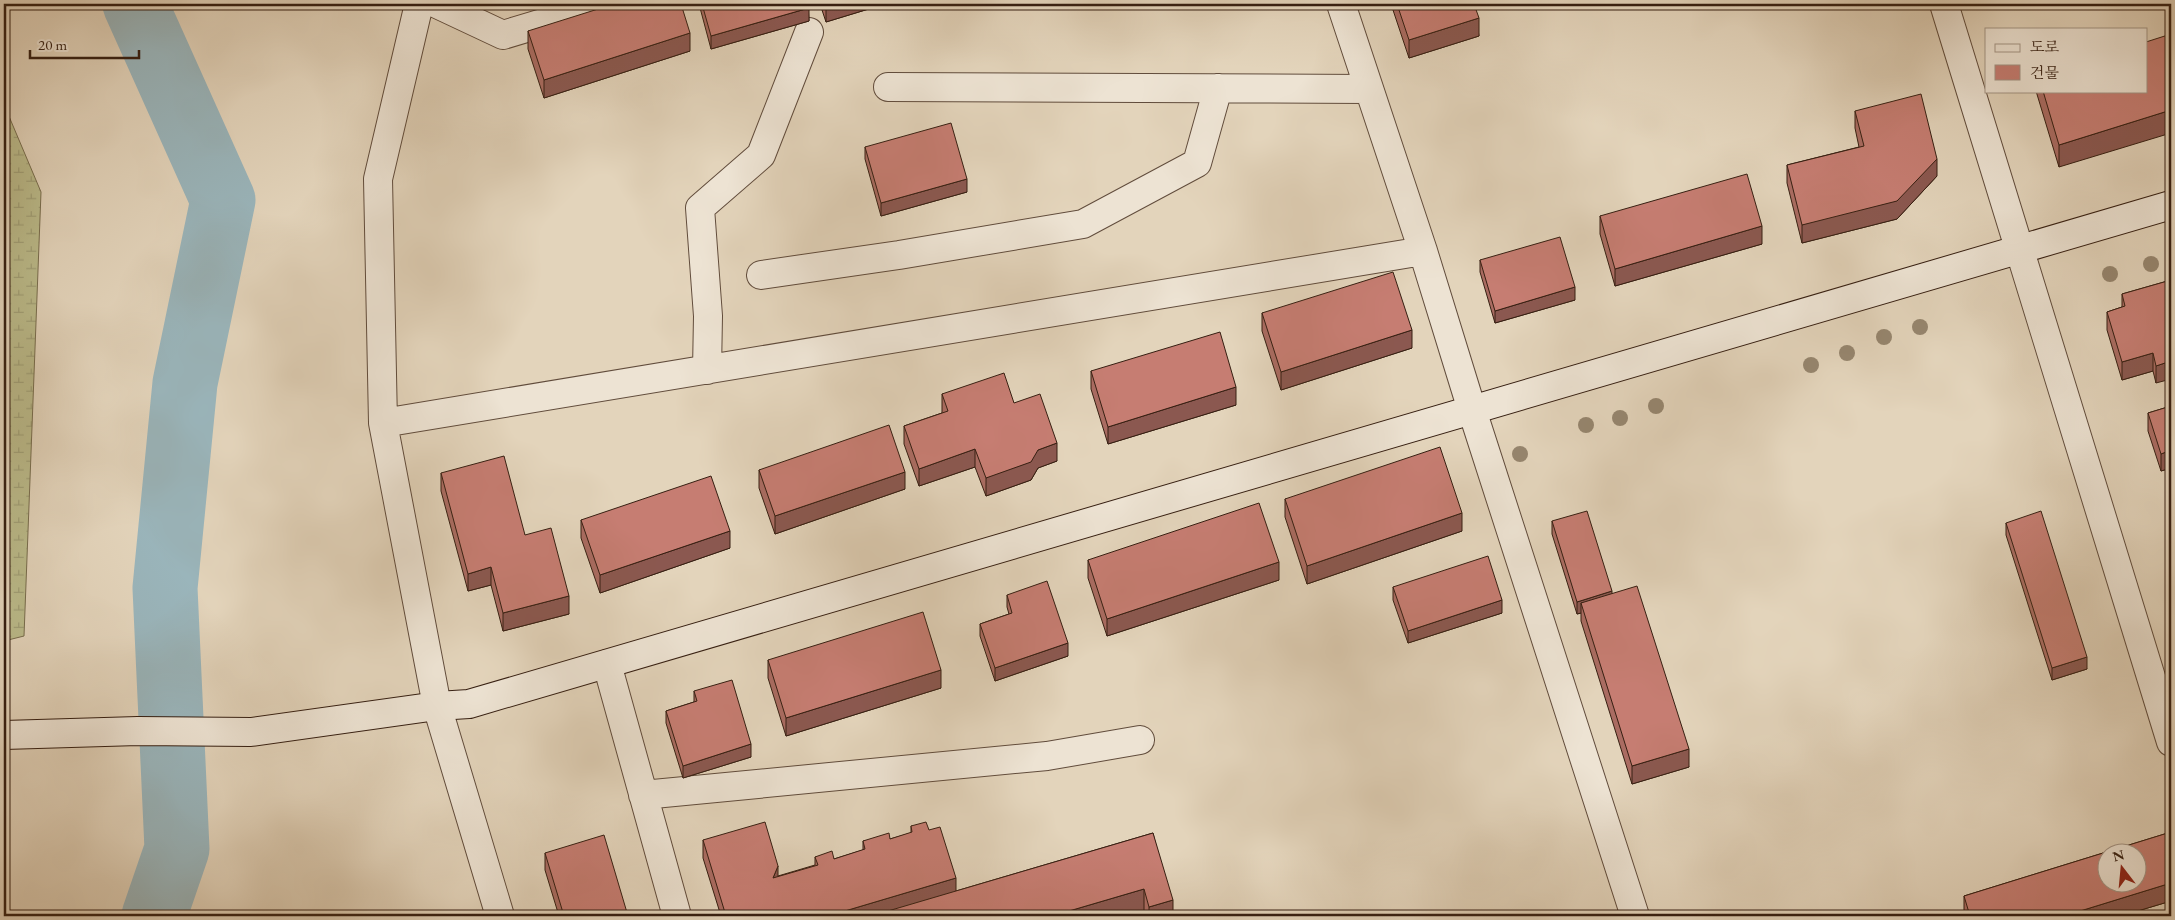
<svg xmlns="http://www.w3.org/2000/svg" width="2175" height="920" viewBox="0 0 2175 920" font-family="'EB Garamond','Noto Serif KR',serif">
  <defs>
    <pattern id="wetland-marsh" width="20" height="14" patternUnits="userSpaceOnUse" patternTransform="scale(1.25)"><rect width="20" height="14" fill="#bbbb8b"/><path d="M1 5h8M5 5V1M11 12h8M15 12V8" fill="none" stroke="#a1a077"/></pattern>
  </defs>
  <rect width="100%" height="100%" fill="#e3d4bb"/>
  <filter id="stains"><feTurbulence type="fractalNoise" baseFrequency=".004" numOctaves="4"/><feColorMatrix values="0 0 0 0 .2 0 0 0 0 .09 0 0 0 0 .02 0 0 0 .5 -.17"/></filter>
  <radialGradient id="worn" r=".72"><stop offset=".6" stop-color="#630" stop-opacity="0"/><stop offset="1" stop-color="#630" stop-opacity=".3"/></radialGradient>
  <path fill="url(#wetland-marsh)" stroke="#786d4e" d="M 4,113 L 8,114 L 41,192 L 24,636 L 4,641 Z"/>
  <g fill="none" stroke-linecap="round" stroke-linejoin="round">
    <path stroke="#9ab5bb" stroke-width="65" d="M 135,4 L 223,200 L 185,383 L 165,588 L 177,849 L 154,916"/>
    <g stroke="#614c3c" stroke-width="30">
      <path id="street" d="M 419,4 L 378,179 L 383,423 L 437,706 L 500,916
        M 437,4 L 503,35 L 606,4
        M 1341,4 L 1423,251 L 1472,410 L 1635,916
        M 1944,4 L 2171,742
        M 888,87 L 1368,89
        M 761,275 L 899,255 L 1083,224 L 1197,163 L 1218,88
        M 707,370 L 708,316 L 700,208 L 761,155 L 809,32
        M 383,423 L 1423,251
        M 607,664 L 677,916
        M 643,795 L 1047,756 L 1140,740"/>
    </g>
    <g stroke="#361f12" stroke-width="30">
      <path id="secondary" d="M 4,735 L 138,731 L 251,732 L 437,706 L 469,704 L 2171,205"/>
    </g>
    <use href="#street" stroke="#ede3d3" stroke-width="28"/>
    <use href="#secondary" stroke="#ede3d3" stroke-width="28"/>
  </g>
  <g fill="#96866f">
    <circle cx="2151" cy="264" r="8"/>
    <circle cx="2110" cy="274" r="8"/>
    <circle cx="1920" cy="327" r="8"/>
    <circle cx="1884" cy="337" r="8"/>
    <circle cx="1847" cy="353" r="8"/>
    <circle cx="1811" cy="365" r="8"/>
    <circle cx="1656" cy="406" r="8"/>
    <circle cx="1620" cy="418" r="8"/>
    <circle cx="1586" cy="425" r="8"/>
    <circle cx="1520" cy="454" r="8"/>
  </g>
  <path fill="#aa6c62" stroke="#361f12" d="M 699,4 L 808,4 L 809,21 L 711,49 Z
    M 820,4 L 885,4 L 826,22 Z
    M 1391,4 L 1474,4 L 1479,36 L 1409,58 Z
    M 528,31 L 690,51 L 544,98 L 528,49 Z
    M 2036,91 L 2146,91 L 2059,167 Z
    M 1855,111 L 1937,176 L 1897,219 L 1802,243 L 1787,183 L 1787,165 L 1859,147 L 1855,128 Z
    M 865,147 L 967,192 L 881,216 L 865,159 Z
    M 1600,216 L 1762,244 L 1615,286 L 1600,234 Z
    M 1480,260 L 1575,300 L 1495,323 L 1480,272 Z
    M 2171,280 L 2156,383 L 2153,371 L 2122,380 L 2107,330 L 2107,312 L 2122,307 L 2122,294 Z
    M 1262,313 L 1412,348 L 1281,390 L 1262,331 Z
    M 1091,371 L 1236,405 L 1108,444 L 1091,389 Z
    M 942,394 L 1014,403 L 1057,461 L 1038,468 L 1031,480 L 986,496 L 975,467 L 919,486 L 904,444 L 904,426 L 942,413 Z
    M 2171,406 L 2171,468 L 2161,471 L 2148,431 L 2148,413 Z
    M 759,470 L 905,489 L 775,534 L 759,488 Z
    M 441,473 L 525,535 L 569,614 L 503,631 L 491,585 L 468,591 L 441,491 Z
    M 1285,499 L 1462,531 L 1307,584 L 1285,517 Z
    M 581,520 L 730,548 L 600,593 L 581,538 Z
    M 1552,521 L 1612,594 L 1689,767 L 1632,784 L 1581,621 L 1581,613 L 1577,614 L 1552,534 Z
    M 2006,523 L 2087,669 L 2052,680 L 2006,535 Z
    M 1088,560 L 1279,580 L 1107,636 L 1088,578 Z
    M 1393,587 L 1502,613 L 1408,643 L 1393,600 Z
    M 1007,595 L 1068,656 L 995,681 L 980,636 L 980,624 L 1009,614 L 1007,607 Z
    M 768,660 L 941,688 L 786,736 L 768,678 Z
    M 694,691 L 751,757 L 683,778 L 666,723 L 666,711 L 694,702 Z
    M 911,826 L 929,830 L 956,891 L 1153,833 L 1173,916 L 1145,916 L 1144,911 L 1128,916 L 721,916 L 703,858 L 703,840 L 778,876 L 815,865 L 815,857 L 834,859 L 863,850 L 863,841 L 890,839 L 911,833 Z
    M 2171,832 L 2171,901 L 2121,916 L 1964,916 L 1964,896 Z
    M 545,853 L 628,916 L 559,916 L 545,870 Z"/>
  <path fill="#8b5850" stroke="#361f12" d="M 826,4 L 885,4 L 826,22 Z
    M 809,8 L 809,21 L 711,49 L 711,36 Z
    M 1479,18 L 1479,36 L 1409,58 L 1409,40 Z
    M 690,33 L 690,51 L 544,98 L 544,80 Z
    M 2171,110 L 2171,133 L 2059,167 L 2059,145 Z
    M 1937,159 L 1937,176 L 1897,219 L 1802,243 L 1802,225 Z
    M 967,179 L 967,192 L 881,216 L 881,203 Z
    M 1762,226 L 1762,244 L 1615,286 L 1615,269 Z
    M 1575,287 L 1575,300 L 1495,323 L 1495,311 Z
    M 1412,330 L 1412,348 L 1281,390 L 1281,372 Z
    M 2153,353 L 2153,371 L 2122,380 L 2122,362 Z
    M 2171,361 L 2171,379 L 2156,383 L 2156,366 Z
    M 1236,387 L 1236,405 L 1108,444 L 1108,427 Z
    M 1057,443 L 1057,461 L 1038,468 L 1031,480 L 986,496 L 986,478 L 1038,450 Z
    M 975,449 L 975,467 L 919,486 L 919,469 Z
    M 2171,450 L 2171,468 L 2161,471 L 2161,454 Z
    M 905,472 L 905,489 L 775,534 L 775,516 Z
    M 1462,513 L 1462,531 L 1307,584 L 1307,566 Z
    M 730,531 L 730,548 L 600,593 L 600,575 Z
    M 1279,562 L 1279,580 L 1107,636 L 1107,619 Z
    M 491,567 L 491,585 L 468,591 L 468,574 Z
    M 1612,591 L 1612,604 L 1581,603 L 1581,613 L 1577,614 L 1577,602 Z
    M 569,596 L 569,614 L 503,631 L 503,613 Z
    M 1502,600 L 1502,613 L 1408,643 L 1408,631 Z
    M 1068,643 L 1068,656 L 995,681 L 995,668 Z
    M 2087,657 L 2087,669 L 2052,680 L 2052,668 Z
    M 941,670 L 941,688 L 786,736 L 786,718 Z
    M 751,744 L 751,757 L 683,778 L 683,766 Z
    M 1689,749 L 1689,767 L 1632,784 L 1632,766 Z
    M 778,866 L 778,884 L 773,878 Z
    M 956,878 L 956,896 L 887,916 L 828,916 Z
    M 2171,883 L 2171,901 L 2121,916 L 2064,916 Z
    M 1144,889 L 1144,911 L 1128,916 L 1052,916 Z
    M 1173,900 L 1173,916 L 1149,916 L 1149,907 Z"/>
  <path fill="#c67d72" stroke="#361f12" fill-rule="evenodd" d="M 614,4 L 681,4 L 690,33 L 544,80 L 528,31 Z
    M 702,4 L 808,4 L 809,8 L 711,36 Z
    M 1397,4 L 1474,4 L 1479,18 L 1409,40 Z
    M 2171,34 L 2171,110 L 2059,145 L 2043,91 L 2146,91 L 2146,42 Z
    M 1921,94 L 1937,159 L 1897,201 L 1802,225 L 1787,165 L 1864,146 L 1855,111 Z
    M 951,123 L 967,179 L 881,203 L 865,147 Z
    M 1747,174 L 1762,226 L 1615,269 L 1600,216 Z
    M 1560,237 L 1575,287 L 1495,311 L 1480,260 Z
    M 1393,272 L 1412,330 L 1281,372 L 1262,313 Z
    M 2171,280 L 2171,361 L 2156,366 L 2153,353 L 2122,362 L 2107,312 L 2125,306 L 2122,294 Z
    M 1220,332 L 1236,387 L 1108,427 L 1091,371 Z
    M 1004,373 L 1014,403 L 1040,394 L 1057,443 L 1038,450 L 1031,462 L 986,478 L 975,449 L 919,469 L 904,426 L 948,411 L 942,394 Z
    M 2171,406 L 2171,450 L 2161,454 L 2148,413 Z
    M 889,425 L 905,472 L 775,516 L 759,470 Z
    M 1440,447 L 1462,513 L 1307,566 L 1285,499 Z
    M 504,456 L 525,535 L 551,528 L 569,596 L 503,613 L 491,567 L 468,574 L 441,473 Z
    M 711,476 L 730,531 L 600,575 L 581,520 Z
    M 1259,503 L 1279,562 L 1107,619 L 1088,560 Z
    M 1587,511 L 1612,591 L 1577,602 L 1552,521 Z
    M 2041,511 L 2087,657 L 2052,668 L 2006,523 Z
    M 1488,556 L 1502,600 L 1408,631 L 1393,587 Z
    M 1047,581 L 1068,643 L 995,668 L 980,624 L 1012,613 L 1007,595 Z
    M 1637,586 L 1689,749 L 1632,766 L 1581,603 Z
    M 923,612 L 941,670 L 786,718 L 768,660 Z
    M 732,680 L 751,744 L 683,766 L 666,711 L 697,701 L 694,691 Z
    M 765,822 L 778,866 L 773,878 L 818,865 L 815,857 L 832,851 L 834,859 L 865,849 L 863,841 L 889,833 L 890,839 L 912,832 L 911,826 L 926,822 L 929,830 L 940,827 L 956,878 L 828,916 L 726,916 L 703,840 Z
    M 2171,832 L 2171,883 L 2064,916 L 1970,916 L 1964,896 ZM 2108,852 L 2138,852 L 2138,882 L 2108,882 Z
    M 1153,833 L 1173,900 L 1149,907 L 1144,889 L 1052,916 L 871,916 Z
    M 604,835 L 628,916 L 564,916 L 545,853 Z"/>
  <rect width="2175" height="920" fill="none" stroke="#e3d4bb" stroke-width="20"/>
  <rect x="5" y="5" width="2165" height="910" fill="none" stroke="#361f12" stroke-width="2.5"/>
  <rect x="10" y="10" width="2155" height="900" fill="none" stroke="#361f12"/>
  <rect x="1985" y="28" width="162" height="65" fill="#ede3d3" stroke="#a49586"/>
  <rect x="1995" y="44" width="25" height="8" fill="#ede3d3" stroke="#a49586"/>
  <text x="2030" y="52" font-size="15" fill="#361f12">도로</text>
  <rect x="1995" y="65" width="25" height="15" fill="#c67d72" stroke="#a49586"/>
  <text x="2030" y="78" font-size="15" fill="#361f12">건물</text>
  <g transform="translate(2122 868) rotate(344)"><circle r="24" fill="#ede3d3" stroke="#a49586"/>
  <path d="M0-4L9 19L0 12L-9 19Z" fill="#8f2418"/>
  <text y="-8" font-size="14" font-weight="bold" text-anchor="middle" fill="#361f12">N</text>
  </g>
  <path d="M30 50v8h109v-8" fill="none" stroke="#361f12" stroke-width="2.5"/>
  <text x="38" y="50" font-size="15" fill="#361f12" stroke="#ede3d3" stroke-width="4" paint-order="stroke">20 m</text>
  <rect width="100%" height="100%" filter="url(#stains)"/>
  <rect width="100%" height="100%" fill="url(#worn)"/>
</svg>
